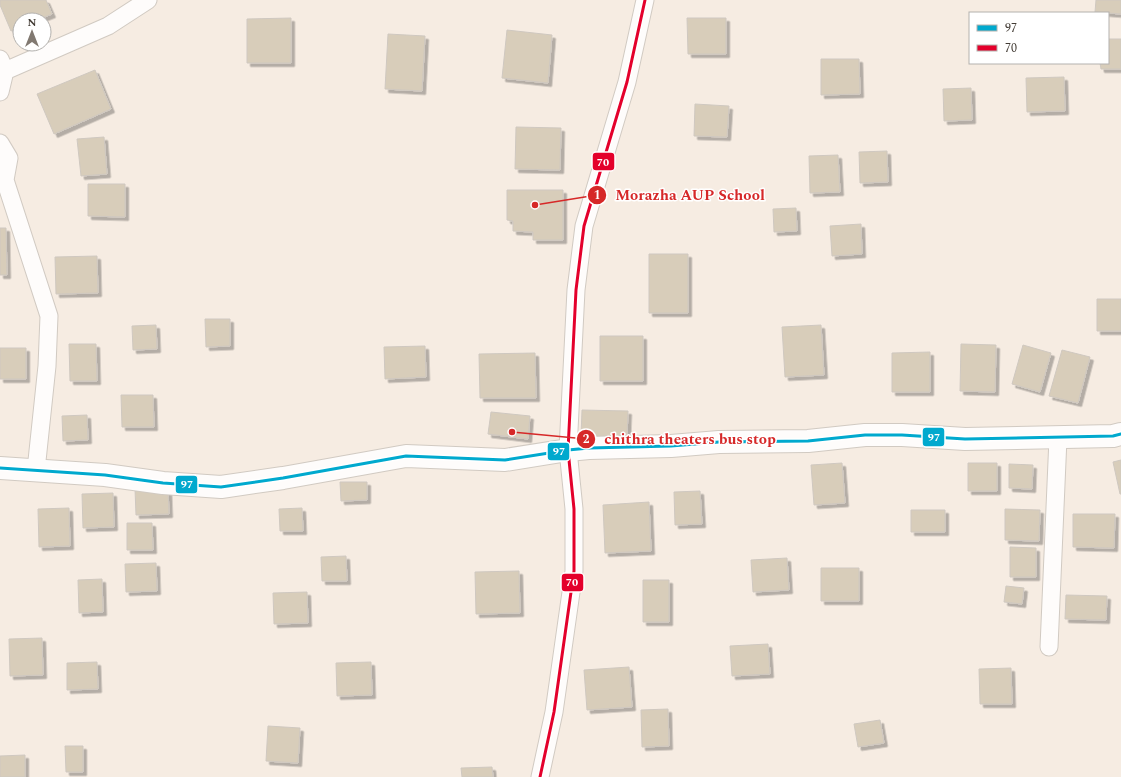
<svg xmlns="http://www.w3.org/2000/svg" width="1121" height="777" viewBox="0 0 1121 777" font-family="Spectral,serif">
  <defs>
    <filter id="shadow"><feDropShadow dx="3.5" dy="3.5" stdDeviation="0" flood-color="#0004"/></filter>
  </defs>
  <rect width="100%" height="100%" fill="#f6ece2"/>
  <path fill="#d8cdba" stroke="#cfc8c0" filter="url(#shadow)" d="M 0,0 L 46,0 L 52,14 L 37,20 L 20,20 L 20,27 L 11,31 L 0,5 Z
    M 1096,0 L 1121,0 L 1121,14 L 1095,12 Z
    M 291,18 L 291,63 L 247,63 L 247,19 Z
    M 687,18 L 726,18 L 726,54 L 688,54 Z
    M 507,30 L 552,35 L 548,83 L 502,78 Z
    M 388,34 L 425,36 L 422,91 L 385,89 Z
    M 1108,39 L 1121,39 L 1121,69 L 1101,69 L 1100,63 L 1108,63 Z
    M 821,59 L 859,59 L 860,94 L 821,95 Z
    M 95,70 L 111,109 L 54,134 L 37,94 Z
    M 1064,77 L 1065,111 L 1027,112 L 1026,78 Z
    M 971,88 L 972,120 L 944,121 L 943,89 Z
    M 695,104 L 729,106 L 727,137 L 694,136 Z
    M 516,127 L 561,128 L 560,170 L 515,169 Z
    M 104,137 L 107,174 L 81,176 L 77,139 Z
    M 887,151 L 888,182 L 860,183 L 859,152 Z
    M 838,155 L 840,192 L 810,193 L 809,156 Z
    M 88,184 L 125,184 L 125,217 L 88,216 Z
    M 507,190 L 563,190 L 563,240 L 533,240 L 533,232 L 513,231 L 513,221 L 507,220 Z
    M 796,208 L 797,231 L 774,232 L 773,209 Z
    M 861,224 L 862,254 L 832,256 L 830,226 Z
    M 0,228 L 6,228 L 7,275 L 0,275 Z
    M 649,254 L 688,254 L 688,313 L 649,313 Z
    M 97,256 L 98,293 L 56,294 L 55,257 Z
    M 1097,299 L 1121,299 L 1121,331 L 1097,331 Z
    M 205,319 L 230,319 L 230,346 L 206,347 Z
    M 156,325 L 157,349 L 133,350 L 132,326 Z
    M 821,325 L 824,375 L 785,377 L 782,327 Z
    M 600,336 L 643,336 L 643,381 L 600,381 Z
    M 69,344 L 96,344 L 97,381 L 70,381 Z
    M 961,344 L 996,345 L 995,392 L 960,391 Z
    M 1023,345 L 1051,353 L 1040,392 L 1012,384 Z
    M 425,346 L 426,377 L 385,379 L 384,347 Z
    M 0,348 L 26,348 L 26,379 L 0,379 Z
    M 1062,350 L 1090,357 L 1078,403 L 1049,396 Z
    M 930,352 L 930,392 L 892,392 L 892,353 Z
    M 535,353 L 536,398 L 480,398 L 479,354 Z
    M 121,395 L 153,395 L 154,427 L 122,427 Z
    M 582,410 L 628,411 L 627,437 L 581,436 Z
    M 491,412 L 530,416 L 528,439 L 488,434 Z
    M 87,415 L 88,440 L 63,441 L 62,416 Z
    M 1121,460 L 1121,494 L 1120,494 L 1113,462 Z
    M 842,463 L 845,503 L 814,505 L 811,465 Z
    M 968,463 L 997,463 L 997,491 L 968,491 Z
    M 1009,464 L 1033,465 L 1032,489 L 1009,488 Z
    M 340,482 L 367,482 L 367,500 L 341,501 Z
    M 168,488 L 169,514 L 136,515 L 135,489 Z
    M 700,491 L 702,524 L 675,525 L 674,492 Z
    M 113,493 L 114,527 L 83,528 L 82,494 Z
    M 649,502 L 651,551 L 605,553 L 603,505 Z
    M 69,508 L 70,546 L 39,547 L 38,509 Z
    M 302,508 L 303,531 L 280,531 L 279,509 Z
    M 1005,509 L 1040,510 L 1039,541 L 1005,540 Z
    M 911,510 L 945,510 L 945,532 L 911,532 Z
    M 1073,514 L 1115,514 L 1114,548 L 1073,547 Z
    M 127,523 L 152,523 L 153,550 L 127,550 Z
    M 1010,547 L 1036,548 L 1036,577 L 1010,577 Z
    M 346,556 L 347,581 L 322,581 L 321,557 Z
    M 787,558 L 789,590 L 753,592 L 751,560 Z
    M 156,563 L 157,591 L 126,592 L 125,564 Z
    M 821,568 L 859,568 L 859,601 L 821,601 Z
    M 519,571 L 520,613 L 476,614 L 475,572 Z
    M 102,579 L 103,612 L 79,613 L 78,580 Z
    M 643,580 L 669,580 L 669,622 L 643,622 Z
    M 1006,586 L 1024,588 L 1022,604 L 1004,602 Z
    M 307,592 L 308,623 L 274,624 L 273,593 Z
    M 1066,595 L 1107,596 L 1106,620 L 1065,619 Z
    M 42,638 L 43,675 L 10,676 L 9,639 Z
    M 768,644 L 770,674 L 732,676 L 730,646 Z
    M 97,662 L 98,689 L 67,690 L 67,663 Z
    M 371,662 L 372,695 L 337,696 L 336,663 Z
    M 629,667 L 632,707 L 587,710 L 584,670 Z
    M 1011,668 L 1012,704 L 980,704 L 979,669 Z
    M 668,709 L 669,746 L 642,747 L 641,710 Z
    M 880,720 L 884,743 L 858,747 L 854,724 Z
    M 268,726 L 300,728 L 298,763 L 266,761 Z
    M 65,746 L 83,746 L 83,772 L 66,772 Z
    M 25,755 L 25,777 L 0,777 L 0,756 Z
    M 492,767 L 493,777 L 462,777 L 461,768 Z"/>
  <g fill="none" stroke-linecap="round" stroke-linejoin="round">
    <g stroke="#d1cac2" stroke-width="19">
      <path id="minor" d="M 0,59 L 5,71 L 0,92
        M 5,71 L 108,26 L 148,0
        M 0,143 L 9,158 L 5,180 L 49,316 L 47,366 L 36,470
        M 1049,647 L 1058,438
        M 540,777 L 554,712 L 574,571 L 574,509 L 568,450 L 576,290 L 584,226 L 627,82 L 645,0"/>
    </g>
    <g stroke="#d1cac2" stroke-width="24">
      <path id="secondary" d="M 0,468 L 105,475 L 163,483 L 221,487 L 283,478 L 406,456 L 505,460 L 568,450 L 589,448 L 671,446 L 719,442 L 808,441 L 865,435 L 902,435 L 965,439 L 1113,436 L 1121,434"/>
    </g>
    <use href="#minor" stroke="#fefcfb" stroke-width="17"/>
    <use href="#secondary" stroke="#fefcfb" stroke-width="22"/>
    <g stroke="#fff" stroke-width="6">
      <path id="bus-1" d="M 0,468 L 105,475 L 163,483 L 221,487 L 283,478 L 406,456 L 505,460 L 568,450 L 589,448 L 671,446 L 719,442 L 808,441 L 865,435 L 902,435 L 965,439 L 1113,436 L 1121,434"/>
    </g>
    <g stroke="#fff" stroke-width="6">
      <path id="bus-2" d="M 540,777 L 554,712 L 574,571 L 574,509 L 568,450 L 576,290 L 584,226 L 627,82 L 645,0"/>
    </g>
    <use href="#bus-1" stroke="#00a9ce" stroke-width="3"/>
    <use href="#bus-2" stroke="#e4002b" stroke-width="3"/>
  </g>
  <path fill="none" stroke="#d62828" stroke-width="1.5" d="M535 205L597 195M512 432L586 439"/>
  <g fill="#d62828" stroke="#fff" stroke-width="1.5">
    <circle cx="535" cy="205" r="4"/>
    <circle cx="512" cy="432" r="4"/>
    <circle cx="597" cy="195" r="10"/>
    <circle cx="586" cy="439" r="10"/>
  </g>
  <g font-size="12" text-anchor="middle" font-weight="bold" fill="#fff">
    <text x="597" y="199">1</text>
    <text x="586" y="443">2</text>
  </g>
  <g font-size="15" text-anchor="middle" font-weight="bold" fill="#d62828" stroke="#fff" stroke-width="3" stroke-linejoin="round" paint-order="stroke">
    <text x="690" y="200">Morazha AUP School</text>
    <text x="690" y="444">chithra theaters bus stop</text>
  </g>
  <g stroke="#fff" stroke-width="1.5">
    <rect x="592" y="152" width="23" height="19" rx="4" fill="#e4002b"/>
    <rect x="922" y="427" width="23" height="20" rx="4" fill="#00a9ce"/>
    <rect x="547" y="442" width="23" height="19" rx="4" fill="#00a9ce"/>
    <rect x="175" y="475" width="23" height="19" rx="4" fill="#00a9ce"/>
    <rect x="561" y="573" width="23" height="19" rx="4" fill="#e4002b"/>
  </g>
  <g font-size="11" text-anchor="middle" font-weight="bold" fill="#fff">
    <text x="603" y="166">70</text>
    <text x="934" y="441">97</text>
    <text x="559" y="455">97</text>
    <text x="187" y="488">97</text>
    <text x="572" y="586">70</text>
  </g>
  <rect x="969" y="12" width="140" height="52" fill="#ffffff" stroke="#b3b1ae"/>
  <rect x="977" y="25" width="20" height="6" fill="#00a9ce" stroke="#b3b1ae"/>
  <text x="1005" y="32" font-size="12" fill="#423b34">97</text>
  <rect x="977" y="45" width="20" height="6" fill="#e4002b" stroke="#b3b1ae"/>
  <text x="1005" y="52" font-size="12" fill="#423b34">70</text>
  <g transform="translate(32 32)"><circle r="19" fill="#ffffff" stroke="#b3b1ae"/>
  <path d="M0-3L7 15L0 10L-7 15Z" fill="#817971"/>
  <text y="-6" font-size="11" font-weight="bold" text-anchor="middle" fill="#423b34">N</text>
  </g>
</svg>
